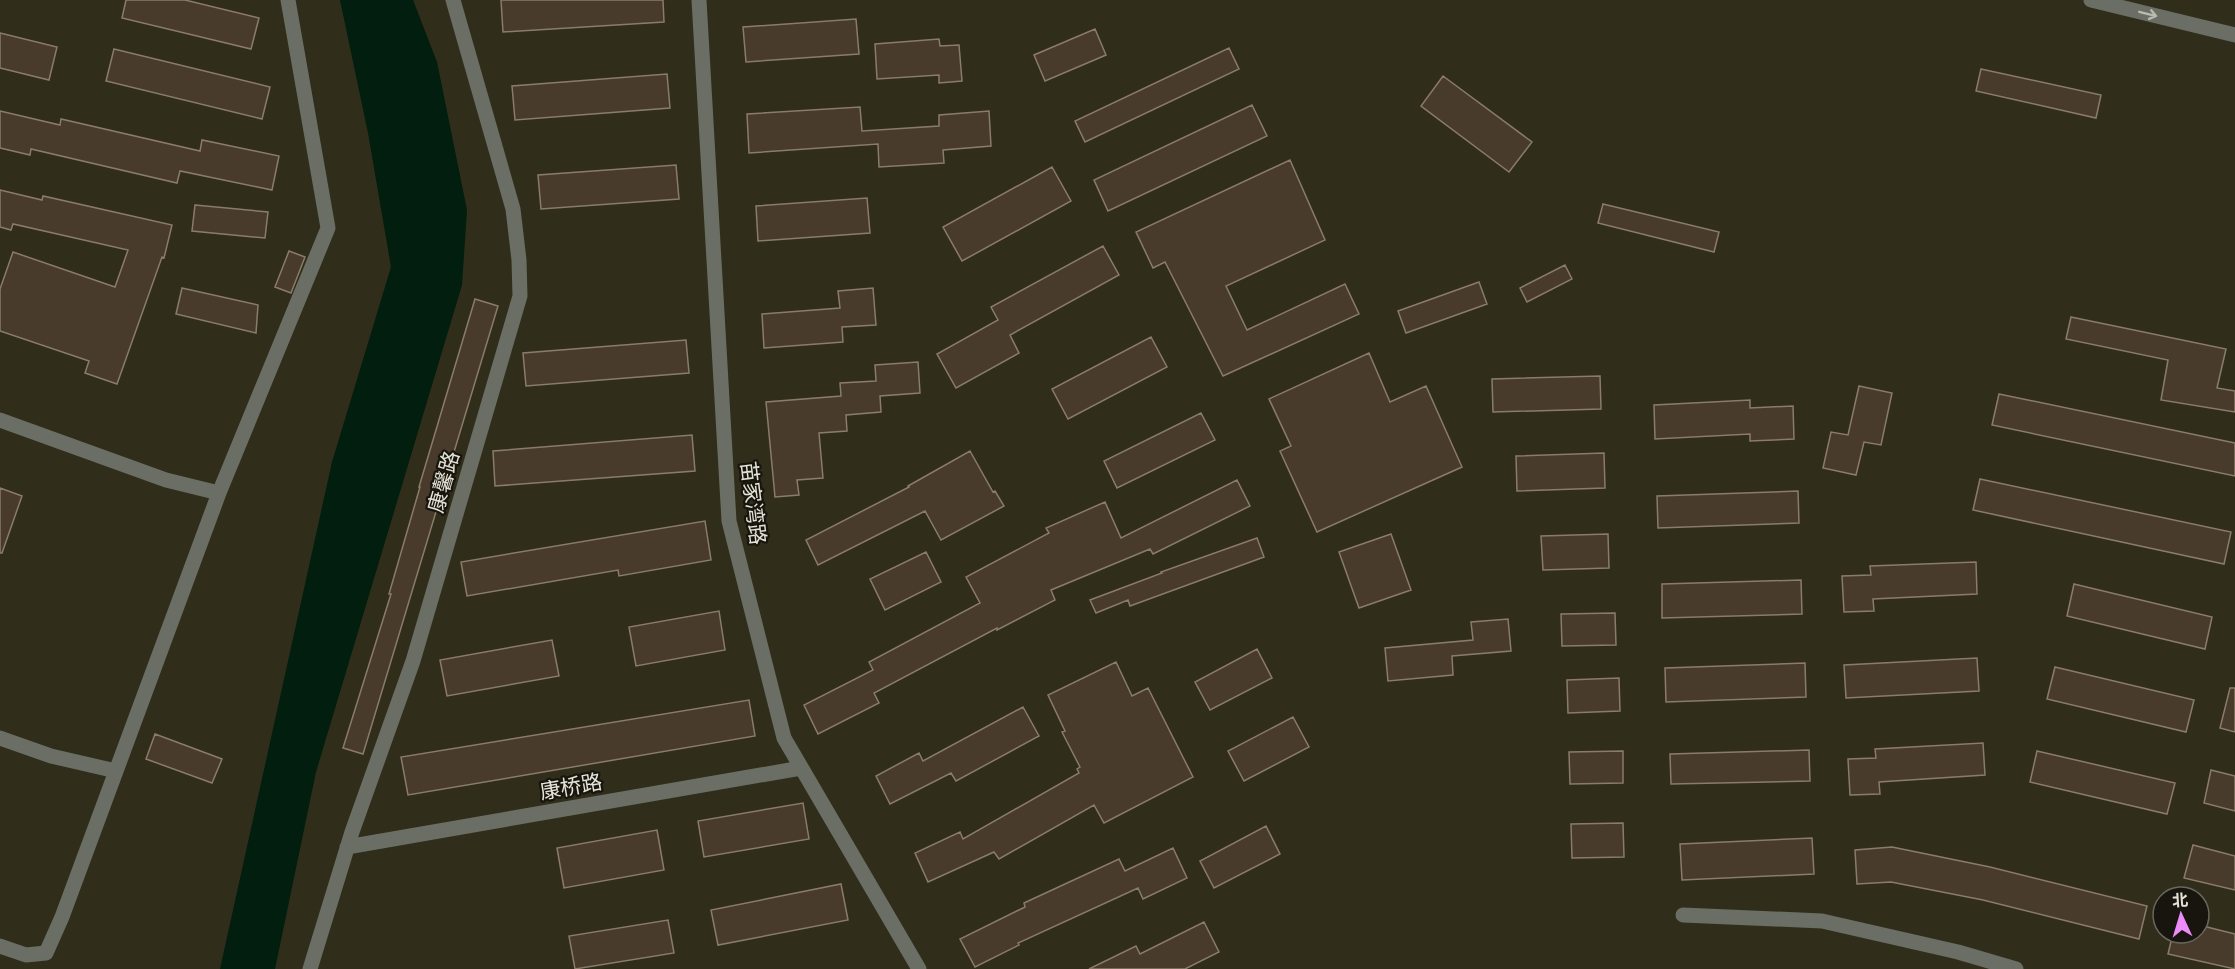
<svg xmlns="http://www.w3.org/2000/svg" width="2235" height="969" viewBox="0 0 2235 969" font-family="Inter,'Noto Sans SC',sans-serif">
  <rect width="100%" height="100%" fill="#302d1a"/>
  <path fill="#011e0e" d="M 340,0 L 413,0 L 437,62 L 467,210 L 462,285 L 316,772 L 275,969 L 220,969 L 332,462 L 391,267 L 368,133 Z"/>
  <path fill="#483b2b" stroke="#8b7c6a" stroke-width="1.5" d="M 126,0 L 185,0 L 259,18 L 251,49 L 122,18 Z
    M 501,0 L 663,0 L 664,22 L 503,32 Z
    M 856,19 L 859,54 L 746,62 L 743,27 Z
    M 1095,29 L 1106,55 L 1045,81 L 1034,55 Z
    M 0,33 L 57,47 L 49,80 L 0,68 Z
    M 939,39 L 940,46 L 959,45 L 962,81 L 939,83 L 939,75 L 877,79 L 875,44 Z
    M 1229,48 L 1239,69 L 1085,142 L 1075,121 Z
    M 114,49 L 270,87 L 262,119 L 106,81 Z
    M 1981,69 L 2101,95 L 2096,118 L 1976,91 Z
    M 667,74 L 670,108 L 515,120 L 512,86 Z
    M 1443,76 L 1532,142 L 1509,172 L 1421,106 Z
    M 1252,105 L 1267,136 L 1108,211 L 1094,180 Z
    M 860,107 L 862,131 L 939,126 L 939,115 L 989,111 L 991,146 L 943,150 L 944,163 L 879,167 L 878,144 L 749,153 L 747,114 Z
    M 0,111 L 60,125 L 61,119 L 200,151 L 202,140 L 279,156 L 272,190 L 180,171 L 177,183 L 31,149 L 30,155 L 0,148 Z
    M 1290,160 L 1325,240 L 1226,286 L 1247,330 L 1345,284 L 1359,314 L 1223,376 L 1165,262 L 1153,268 L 1136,232 Z
    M 676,165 L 679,199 L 541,209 L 538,175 Z
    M 1052,167 L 1071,201 L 962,261 L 943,227 Z
    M 0,190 L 42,200 L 43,196 L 172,225 L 164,258 L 162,257 L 117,384 L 85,373 L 89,361 L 0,331 L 0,289 L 13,252 L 115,287 L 128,250 L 13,224 L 11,230 L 0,227 Z
    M 867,198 L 870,233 L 758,241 L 756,206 Z
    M 1603,204 L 1719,232 L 1714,252 L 1598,223 Z
    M 195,205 L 268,212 L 265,238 L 192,231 Z
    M 1103,246 L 1119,275 L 1010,335 L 1019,353 L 956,388 L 937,354 L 998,320 L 991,307 Z
    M 289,251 L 305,257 L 291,293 L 275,287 Z
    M 1565,265 L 1572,279 L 1527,302 L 1520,288 Z
    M 1479,282 L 1487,304 L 1406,333 L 1398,311 Z
    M 182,288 L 258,305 L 256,333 L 176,314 Z
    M 873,288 L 876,325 L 842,327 L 843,342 L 764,348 L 762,314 L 840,308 L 838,291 Z
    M 475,299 L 498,306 L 363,754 L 343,748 L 391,594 L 389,594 L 420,487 L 419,487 Z
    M 2071,317 L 2226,349 L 2217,388 L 2235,391 L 2235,412 L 2161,400 L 2168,360 L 2066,339 Z
    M 1151,337 L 1167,367 L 1068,419 L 1052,389 Z
    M 686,340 L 689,373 L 526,386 L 523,353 Z
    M 1369,353 L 1390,402 L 1426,386 L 1462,467 L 1317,532 L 1280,451 L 1291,446 L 1269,399 Z
    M 918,362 L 920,393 L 880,396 L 881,412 L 846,415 L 847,431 L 819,433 L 823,478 L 797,480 L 799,495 L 775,497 L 766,402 L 841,396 L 840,383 L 876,381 L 875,365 Z
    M 1600,376 L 1601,409 L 1493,412 L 1492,379 Z
    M 1859,386 L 1892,393 L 1881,445 L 1864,442 L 1856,475 L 1823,468 L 1831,432 L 1848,435 Z
    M 1999,394 L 2235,443 L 2235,476 L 1992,425 Z
    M 1750,400 L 1750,408 L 1793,406 L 1794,439 L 1750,441 L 1750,434 L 1655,439 L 1654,405 Z
    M 1201,413 L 1215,440 L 1117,488 L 1104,461 Z
    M 692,435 L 695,471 L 495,486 L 493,451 Z
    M 970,451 L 993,492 L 995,491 L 1004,506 L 941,540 L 925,511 L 818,565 L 806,540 L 909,487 L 908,486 Z
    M 1604,453 L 1605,488 L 1517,491 L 1516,456 Z
    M 1980,479 L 2231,532 L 2224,564 L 1973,510 Z
    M 1237,480 L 1250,506 L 1153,554 L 1150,549 L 1051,590 L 1055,600 L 997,630 L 997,628 L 874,693 L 879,703 L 818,734 L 804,705 L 873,670 L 869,662 L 980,603 L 966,577 L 1049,533 L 1046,528 L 1105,502 L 1121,538 Z
    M 0,488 L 22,496 L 2,553 L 0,553 Z
    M 1798,491 L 1799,523 L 1658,528 L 1657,496 Z
    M 705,521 L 711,560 L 619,576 L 618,570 L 467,596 L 461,562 Z
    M 1391,534 L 1411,590 L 1359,608 L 1339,552 Z
    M 1608,534 L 1609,568 L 1543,570 L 1541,536 Z
    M 1257,538 L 1264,557 L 1130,606 L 1128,600 L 1096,613 L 1090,600 L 1162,573 L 1161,572 Z
    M 926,552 L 941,582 L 885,610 L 870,579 Z
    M 1976,562 L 1977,594 L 1873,599 L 1874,611 L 1844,612 L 1842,576 L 1871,575 L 1870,566 Z
    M 1801,580 L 1802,614 L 1662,618 L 1662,584 Z
    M 2074,584 L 2212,617 L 2205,649 L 2067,616 Z
    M 719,611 L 725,650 L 636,666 L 629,627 Z
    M 1615,613 L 1616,645 L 1562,646 L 1561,614 Z
    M 1508,619 L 1511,651 L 1452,656 L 1453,675 L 1388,681 L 1385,648 L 1473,640 L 1471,622 Z
    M 552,640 L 559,676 L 447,696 L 440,660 Z
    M 1257,649 L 1272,678 L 1210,710 L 1195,682 Z
    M 1977,658 L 1979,691 L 1846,698 L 1844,665 Z
    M 1116,662 L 1132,696 L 1148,688 L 1193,777 L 1104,823 L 1094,805 L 999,859 L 994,852 L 928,882 L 915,853 L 960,832 L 963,839 L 1079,773 L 1077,769 L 1080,767 L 1062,732 L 1065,731 L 1048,695 Z
    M 1805,663 L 1806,697 L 1666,702 L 1665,668 Z
    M 2055,667 L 2194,700 L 2186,732 L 2047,699 Z
    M 1619,678 L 1620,711 L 1568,713 L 1567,680 Z
    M 2230,688 L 2235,688 L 2235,732 L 2220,728 Z
    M 749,700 L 755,736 L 408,795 L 401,757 Z
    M 1023,707 L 1039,736 L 956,781 L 951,773 L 890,804 L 876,776 L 919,753 L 923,761 Z
    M 1293,717 L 1309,747 L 1244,781 L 1228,751 Z
    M 155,734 L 222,759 L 212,783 L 146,759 Z
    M 1983,743 L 1985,775 L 1879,782 L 1880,794 L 1850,795 L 1848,759 L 1876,758 L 1875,749 Z
    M 1809,750 L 1810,781 L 1671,784 L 1670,754 Z
    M 1623,751 L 1623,783 L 1570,784 L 1569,752 Z
    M 2037,751 L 2175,783 L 2167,814 L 2030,782 Z
    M 2211,770 L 2235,776 L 2235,811 L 2204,803 Z
    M 803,803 L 809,839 L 704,857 L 698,821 Z
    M 1623,823 L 1624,857 L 1572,858 L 1571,824 Z
    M 1266,826 L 1280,854 L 1214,888 L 1200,861 Z
    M 657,830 L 664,870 L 564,888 L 557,848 Z
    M 1812,838 L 1814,874 L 1682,880 L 1680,844 Z
    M 2193,845 L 2235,856 L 2235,890 L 2184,878 Z
    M 1892,847 L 1990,867 L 2147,906 L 2139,939 L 1983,900 L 1891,882 L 1857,884 L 1855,850 Z
    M 1173,848 L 1187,878 L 1143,899 L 1138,888 L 1018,943 L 1019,945 L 975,967 L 960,939 L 1025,907 L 1024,903 L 1119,859 L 1125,871 Z
    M 841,884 L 848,920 L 718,945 L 711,910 Z
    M 668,920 L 674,953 L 575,969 L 569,936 Z
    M 1204,922 L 1219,952 L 1185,969 L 1089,969 L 1136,946 L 1140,954 Z
    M 2199,925 L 2235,934 L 2235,969 L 2168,954 L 2173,933 L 2199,933 Z"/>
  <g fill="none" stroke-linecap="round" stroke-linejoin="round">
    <path stroke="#6a6e65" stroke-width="15" d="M 699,0 L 729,521 L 784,738 L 919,969
      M 2091,0 L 2235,35
      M 0,420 L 166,480 L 219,493
      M 0,738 L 51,756 L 116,771
      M 347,847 L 801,768
      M 1683,915 L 1822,921 L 1958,952 L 2016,969
      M 0,946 L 26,955 L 46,953 L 62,917 L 219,493 L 328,228 L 288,0
      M 310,969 L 352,832 L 413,661 L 520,296 L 519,260 L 513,209 L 453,0"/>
  </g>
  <defs><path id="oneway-shaft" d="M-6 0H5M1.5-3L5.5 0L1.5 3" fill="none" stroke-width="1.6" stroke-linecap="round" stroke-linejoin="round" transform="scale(1.5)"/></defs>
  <use stroke="#b9baaf" href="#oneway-shaft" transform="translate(2148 14) rotate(14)"/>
  <g text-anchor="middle" stroke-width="4.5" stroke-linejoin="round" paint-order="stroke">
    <g font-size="21" fill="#e4e3d7" stroke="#17150d">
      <text transform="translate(444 482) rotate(-74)" y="7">康馨路</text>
      <text transform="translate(753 503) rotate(83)" y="7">苗家湾路</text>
      <text transform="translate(571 787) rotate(-10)" y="7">康桥路</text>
    </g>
  </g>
  <g transform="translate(2181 915) rotate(356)"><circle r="28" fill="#17150d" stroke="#69675e" stroke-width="1.5"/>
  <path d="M0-4.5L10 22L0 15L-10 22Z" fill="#ec8cfa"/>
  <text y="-9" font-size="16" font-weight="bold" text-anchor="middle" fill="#e4e3d7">北</text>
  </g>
</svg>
